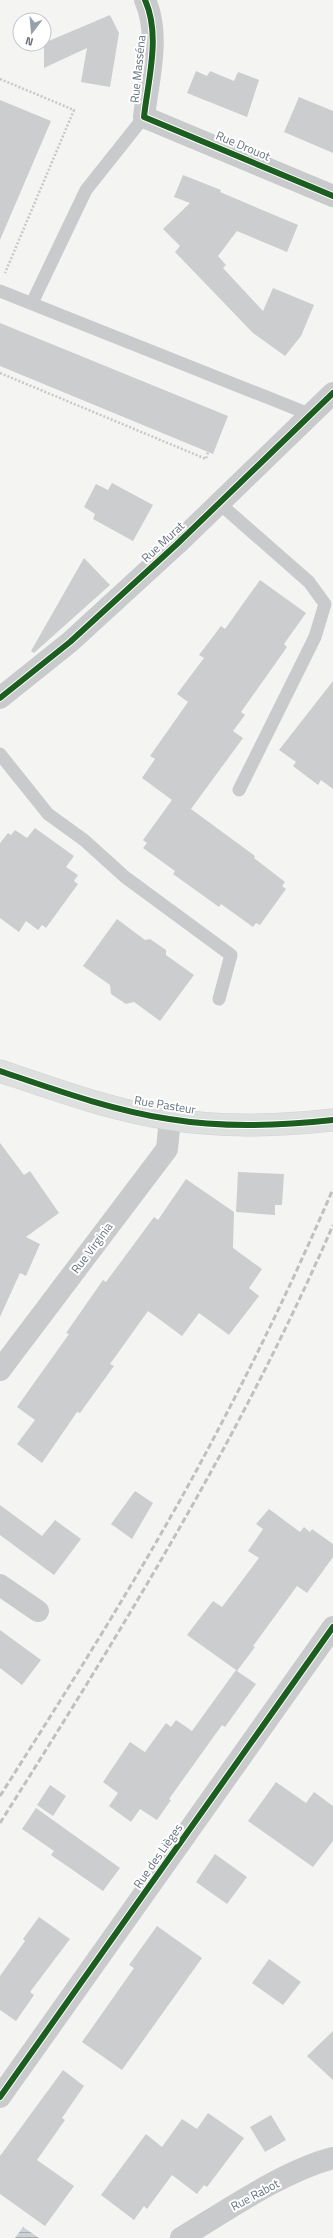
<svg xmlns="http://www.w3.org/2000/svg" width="333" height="2238" viewBox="0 0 333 2238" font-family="'Titillium Web',sans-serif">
  <defs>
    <pattern id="water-rules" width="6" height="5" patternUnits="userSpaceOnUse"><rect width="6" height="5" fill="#cbd1d5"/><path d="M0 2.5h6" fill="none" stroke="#a9aeb2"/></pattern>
  </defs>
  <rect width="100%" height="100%" fill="#f4f4f3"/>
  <path fill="url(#water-rules)" d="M 23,2227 L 39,2238 L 15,2238 Z"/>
  <path fill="#cccdce" d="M 110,15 L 119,33 L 110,87 L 81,82 L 87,48 L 44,68 L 44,43 Z
    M 196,71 L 207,76 L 210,71 L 234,81 L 238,72 L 259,80 L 247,117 L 187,93 Z
    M 299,97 L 333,111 L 333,153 L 284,132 Z
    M 0,100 L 51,121 L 0,240 Z
    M 183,175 L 221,190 L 220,192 L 298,225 L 287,252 L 237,231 L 218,256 L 226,265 L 223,268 L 263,311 L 273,288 L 314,305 L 301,336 L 285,356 L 253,333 L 175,252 L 180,246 L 163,229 L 190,203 L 174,197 Z
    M 0,323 L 228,416 L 213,454 L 0,366 Z
    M 112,483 L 153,505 L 133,541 L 93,519 L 95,514 L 84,507 L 96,484 L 108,490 Z
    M 84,558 L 110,585 L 34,653 L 31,651 Z
    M 260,580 L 306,613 L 284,644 L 287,647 L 241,712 L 245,715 L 233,731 L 243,738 L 191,809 L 255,856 L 254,858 L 285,882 L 282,886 L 286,889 L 278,900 L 260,925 L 256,923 L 253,927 L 221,904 L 219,907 L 173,874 L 175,871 L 143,848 L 147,843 L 143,840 L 172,800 L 142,778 L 155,759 L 150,756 L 188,702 L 177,694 L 204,658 L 199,655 L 221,626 L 225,629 Z
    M 333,681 L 333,789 L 321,780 L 318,785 L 293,766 L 296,762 L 279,750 Z
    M 35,828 L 74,856 L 66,867 L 78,875 L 74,881 L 78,884 L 46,928 L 42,925 L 38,930 L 26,921 L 19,932 L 0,918 L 0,843 L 8,833 L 11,835 L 15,830 L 27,838 Z
    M 117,919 L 145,940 L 150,939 L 166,950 L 166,955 L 194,975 L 160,1021 L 134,1002 L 126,1004 L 111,994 L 110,985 L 83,966 Z
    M 0,1143 L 24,1175 L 30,1171 L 59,1213 L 26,1237 L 40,1244 L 26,1276 L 20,1273 L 0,1317 Z
    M 238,1172 L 284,1174 L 282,1205 L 275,1205 L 275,1215 L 236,1212 Z
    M 186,1179 L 234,1212 L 233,1248 L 262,1269 L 249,1288 L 259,1296 L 229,1335 L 199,1313 L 182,1336 L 148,1311 L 110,1364 L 114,1366 L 80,1413 L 77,1412 L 42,1463 L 17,1444 L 35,1420 L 17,1407 L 69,1334 L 66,1333 L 103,1280 L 106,1282 L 154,1217 L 158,1220 Z
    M 135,1491 L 153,1503 L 132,1539 L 111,1524 Z
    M 0,1505 L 42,1536 L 55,1520 L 81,1539 L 54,1575 L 0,1535 Z
    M 269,1509 L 300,1532 L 304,1527 L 310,1532 L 312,1529 L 333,1544 L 333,1557 L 307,1593 L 297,1586 L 253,1646 L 255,1647 L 237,1671 L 256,1684 L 225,1727 L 222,1725 L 169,1799 L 171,1800 L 157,1820 L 140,1809 L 131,1822 L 109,1806 L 118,1793 L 103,1782 L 130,1742 L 145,1752 L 166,1723 L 171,1727 L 176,1720 L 192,1731 L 236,1670 L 187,1635 L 213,1601 L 222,1607 L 259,1558 L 248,1551 L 263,1529 L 256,1524 Z
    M 0,1630 L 41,1660 L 22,1685 L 0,1668 Z
    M 276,1782 L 306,1803 L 314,1792 L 333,1806 L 333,1841 L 313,1867 L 248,1821 Z
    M 50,1785 L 66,1796 L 53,1816 L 37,1805 Z
    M 36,1808 L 120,1868 L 103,1891 L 51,1855 L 54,1851 L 22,1829 Z
    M 215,1854 L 247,1877 L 227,1904 L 196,1882 Z
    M 39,1917 L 70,1939 L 30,1992 L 34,1995 L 16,2021 L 0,2010 L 0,1976 L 25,1941 L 23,1939 Z
    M 157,1926 L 202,1958 L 122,2070 L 82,2042 L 134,1968 L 129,1965 Z
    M 269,1959 L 301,1982 L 283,2005 L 252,1983 Z
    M 333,2031 L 333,2080 L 307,2056 Z
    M 63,2070 L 84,2086 L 62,2118 L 65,2120 L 37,2160 L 74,2186 L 45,2226 L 0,2194 L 0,2156 Z
    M 208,2113 L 244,2138 L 207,2187 L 204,2185 L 197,2194 L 172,2175 L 147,2209 L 144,2206 L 134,2220 L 101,2195 L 146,2134 L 162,2147 L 182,2119 L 197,2129 Z
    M 271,2115 L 286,2140 L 265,2152 L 250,2127 Z"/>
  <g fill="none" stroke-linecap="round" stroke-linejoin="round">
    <g stroke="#d1d2d2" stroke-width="23">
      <path id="secondary" d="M 0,1071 C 56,1090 111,1110 169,1119 C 223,1128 279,1126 333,1120"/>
    </g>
    <path stroke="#c7c8c8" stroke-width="2.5" stroke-dasharray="2 2" stroke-linecap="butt" d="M 0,79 L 74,110 L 5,273
      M 0,373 L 206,459 L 208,452"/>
    <path stroke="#c9cacb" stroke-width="13" d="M 0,291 L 309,414
      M 32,303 L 86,190 L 144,117
      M 219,503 L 309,582 L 325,604 L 315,637 L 239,790
      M 0,754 L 48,814 L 84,840 L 125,877 L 231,955 L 219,999"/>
    <path stroke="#c9cacb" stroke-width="22" d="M 145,0 C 161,35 148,80 144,117 L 333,196
      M 0,698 L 70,642 L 177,544 L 333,393
      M 0,1370 L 167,1149 L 170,1119
      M 0,1585 L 38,1611
      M 0,2097 L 333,1627
      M 181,2238 C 226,2211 283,2171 333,2158"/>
    <use href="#secondary" stroke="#dedfdf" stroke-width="22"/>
    <path stroke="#bfc0c1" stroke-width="3" stroke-dasharray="6 3" stroke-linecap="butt" d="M 0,1796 C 76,1676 153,1555 219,1428 C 260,1350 298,1270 333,1189
      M 0,1823 C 122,1630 242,1435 333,1225"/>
    <g stroke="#fff" stroke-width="8">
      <path id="cycleway" d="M 145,0 C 161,35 148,80 144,117 L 333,196
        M 0,698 L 70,642 L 177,544 L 333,393
        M 0,1071 C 56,1090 111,1110 169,1119 C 223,1128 279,1126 333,1120
        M 0,2097 L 333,1627"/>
    </g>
    <use href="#cycleway" stroke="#1b5e20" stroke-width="6"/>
  </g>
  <g text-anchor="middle" stroke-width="4" stroke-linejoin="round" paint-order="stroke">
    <g font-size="12" fill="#677381" stroke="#fff">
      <text transform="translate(138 69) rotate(-84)" y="4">Rue Masséna</text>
      <text transform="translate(243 146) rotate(23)" y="4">Rue Drouot</text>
      <text transform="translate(163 542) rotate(-43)" y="4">Rue Murat</text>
      <text transform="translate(165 1105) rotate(9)" y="4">Rue Pasteur</text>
      <text transform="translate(92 1248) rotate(-53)" y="4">Rue Virginia</text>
      <text transform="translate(158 1856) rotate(-55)" y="4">Rue des Lièges</text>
      <text transform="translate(255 2195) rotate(-28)" y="4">Rue Rabot</text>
    </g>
  </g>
  <g transform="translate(32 32) rotate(196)"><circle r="19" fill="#ffffff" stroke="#c2c7cd"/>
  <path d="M0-3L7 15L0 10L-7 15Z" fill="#98a0a9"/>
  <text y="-6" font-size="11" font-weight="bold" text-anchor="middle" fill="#677381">N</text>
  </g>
</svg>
